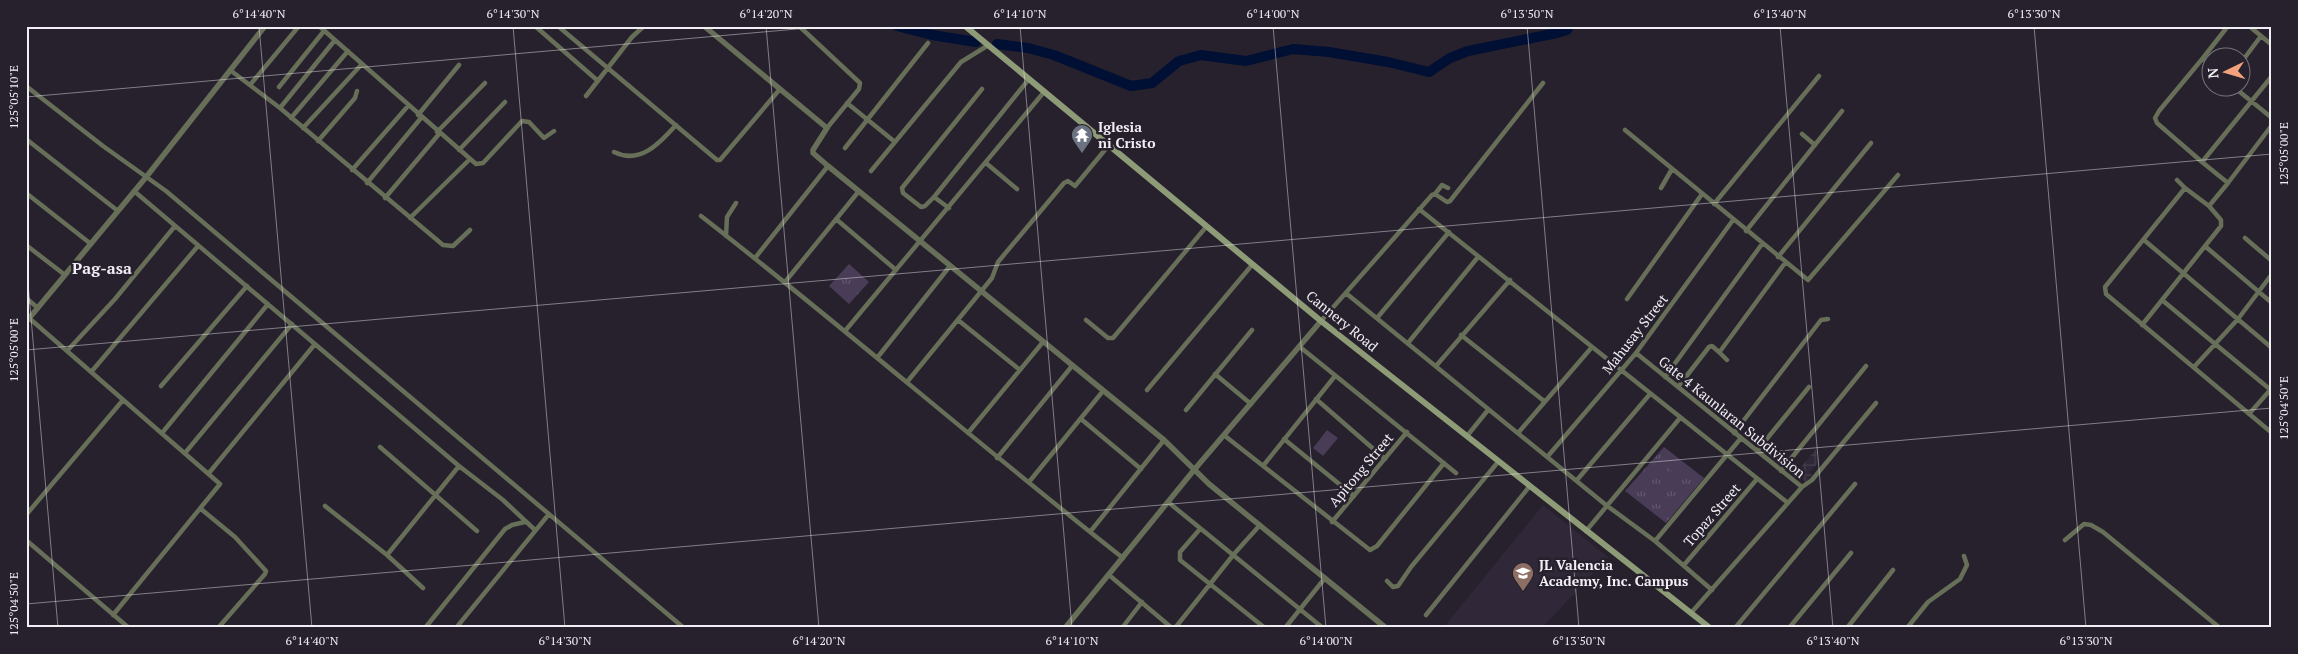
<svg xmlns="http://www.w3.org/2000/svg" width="2298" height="654" viewBox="0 0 2298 654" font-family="'PT Serif',serif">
  <defs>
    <pattern id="industrial-grid" width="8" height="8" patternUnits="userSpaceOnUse" patternTransform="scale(1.25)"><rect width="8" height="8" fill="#302839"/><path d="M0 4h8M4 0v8" fill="none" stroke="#443d4c"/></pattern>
    <pattern id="grass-tufts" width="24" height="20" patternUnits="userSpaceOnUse" patternTransform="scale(1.25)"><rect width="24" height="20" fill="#493c57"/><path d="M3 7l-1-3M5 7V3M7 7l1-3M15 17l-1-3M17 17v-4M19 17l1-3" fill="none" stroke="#645870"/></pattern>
  </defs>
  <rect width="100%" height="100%" fill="#26212c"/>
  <path fill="#302839" d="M 1543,505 L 1608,557 L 1542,628 L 1443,628 Z"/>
  <path fill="url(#industrial-grid)" d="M 1816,449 L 1819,452 L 1816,456 L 1820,461 L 1809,472 L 1812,475 L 1806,482 L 1796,473 Z"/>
  <path fill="url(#grass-tufts)" d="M 849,264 L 869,282 L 849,304 L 829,286 Z
    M 1664,447 L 1704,478 L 1666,523 L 1625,491 Z"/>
  <path fill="#493c57" d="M 1327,430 L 1338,438 L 1323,456 L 1313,448 Z
    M 1672,454 L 1692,470 L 1684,481 L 1664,465 Z"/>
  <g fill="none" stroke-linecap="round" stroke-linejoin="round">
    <path stroke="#000f34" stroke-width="10" d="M 897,26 L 932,35 L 976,42
      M 997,44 L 1028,48 L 1054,55 L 1131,86 L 1152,83 L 1179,61 L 1201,55 L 1246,61 L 1293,49 L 1329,52 L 1388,62 L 1429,72 L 1450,58 L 1468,51 L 1557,33 L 1567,30 L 1569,26"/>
    <path stroke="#676f59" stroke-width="4.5" d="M 319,26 L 476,164 L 483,163 L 522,121 L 529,122 L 544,138 L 554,131
      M 535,26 L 598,81
      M 799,26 L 860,83 L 859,89 L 827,128
      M 2249,26 L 2272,45
      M 559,27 L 717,160 L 720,160 L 780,89
      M 2203,58 L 2228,26
      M 2240,64 L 2261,36
      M 230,70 L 280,108 L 443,245 L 453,246 L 470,230
      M 2272,76 L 2202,162 L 2228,183 L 2272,125
      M 250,85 L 299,26
      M 26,86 L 103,146 L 166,191 L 684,628
      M 279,87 L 324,31
      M 2235,88 L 2272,118
      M 586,96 L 632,37 L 644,26
      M 847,103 L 895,142
      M 280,108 L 335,40
      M 418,115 L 459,65
      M 291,118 L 348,51
      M 303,128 L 362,64
      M 1625,130 L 1808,280 L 1898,175
      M 437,132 L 485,83
      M 1802,134 L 1815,145
      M 26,139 L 118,211
      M 318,141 L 355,98 L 357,91
      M 845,148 L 928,43
      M 459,150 L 505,102
      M 614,152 C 640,165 660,143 676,125
      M 2202,162 L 2157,123 L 2155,118 L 2159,111 L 2203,58 L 2210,65
      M 986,163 L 1017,189
      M 352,170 L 408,106
      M 871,171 L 961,62 L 987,46
      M 2177,180 L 2185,188
      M 367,183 L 421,118
      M 1661,188 L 1672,169
      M 134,191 L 459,466 L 503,500 L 535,530
      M 26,193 L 91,244
      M 1435,194 L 1442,185 L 1448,188
      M 934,197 L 1029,79
      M 385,198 L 439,134
      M 1714,204 L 1819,76
      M 2209,206 L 2228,183
      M 949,208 L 934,197 L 925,206 L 921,207 L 903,193 L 902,188 L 982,89
      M 1419,209 L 1788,503
      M 701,216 C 844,327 980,446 1123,558
      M 410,218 L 470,159
      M 836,219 L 896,270
      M 1746,231 L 1842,111
      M 726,236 L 727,217 L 736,203
      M 2245,238 L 2272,261
      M 2144,240 L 2272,348
      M 26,245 L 65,275
      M 2206,247 L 2272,303
      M 1778,257 L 1871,143
      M 755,258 L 828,166
      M 785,282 L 859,191
      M 1347,294 L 1606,505 L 1655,541 L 1712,590
      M 26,298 L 38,308
      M 1627,299 L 1702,194
      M 29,318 L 220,484 L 113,615
      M 1377,318 L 1449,232
      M 958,320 L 1020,370
      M 1086,320 L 1108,338 L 1113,338 L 1206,227
      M 1321,321 L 1432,195 L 1435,194 L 1447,202 L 1450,201 L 1543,83
      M 2142,325 L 2162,300
      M 845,331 L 1044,92
      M 1461,335 L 1544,401
      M 1408,343 L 1478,257
      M 1300,347 L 1456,473
      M 67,351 L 115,299 L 175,226
      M 1719,352 L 1727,360
      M 1636,353 L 1802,487 L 1691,613
      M 877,358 L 950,266
      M 1436,366 L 1510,280
      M 2194,367 L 2238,319 L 2272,274
      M 92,371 L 198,246
      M 1215,374 L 1251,404
      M 1665,377 L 1762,244
      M 907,382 L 992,278 L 998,262 L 1064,183 L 1068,181 L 1075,186 L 1109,145
      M 161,386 L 247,286
      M 1678,387 L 1709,347 L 1712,346 L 1719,352 L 1721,350 L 1785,263
      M 1147,390 L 1252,265
      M 2272,391 L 2162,300 L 2221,226 L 2221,220 L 2209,206 L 2185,188 L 2105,287 L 2106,294 L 2272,433
      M 1316,399 L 1385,459
      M 1186,410 L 1252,330
      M 2249,414 L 2271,389
      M 1081,419 L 1141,469
      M 162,433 L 268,304
      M 968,433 L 1043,342
      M 1518,433 L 1592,347
      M 1734,433 L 1821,320 L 1828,319
      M 1225,436 L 1370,550 L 1377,546 L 1444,463
      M 1467,436 L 1488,410
      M 1284,439 L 1354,496
      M 380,447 L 477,531
      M 1757,451 L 1809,387
      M 185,453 L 292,324
      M 1548,456 L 1636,353 L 1733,220
      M 997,458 L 1072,366
      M 1263,466 L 1335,376
      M 1781,471 L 1866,366
      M 209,473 L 315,344
      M 1577,480 L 1650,394
      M 1029,482 L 1103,391
      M 1802,487 L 1812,480 L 1876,403
      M 1168,502 L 1323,628
      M 325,506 L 387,555
      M 201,509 L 235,537 L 266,571 L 265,574 L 218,628
      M 26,515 L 123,400
      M 1332,522 L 1407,432
      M 1200,529 L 1180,552 L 1180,560 L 1265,628
      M 1586,531 L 1680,418
      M 1090,532 L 1164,440
      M 26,540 L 129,628
      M 2065,540 L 2084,524 L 2091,525 L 2103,532 L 2220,628
      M 1655,541 L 1741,438
      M 1684,565 L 1757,479
      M 1109,575 L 1172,628
      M 1387,581 L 1393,587 L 1398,586 L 1411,567 L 1498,462
      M 423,588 L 387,555 L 459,466
      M 1426,615 L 1529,487
      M 425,628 L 505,529 L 512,525 L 525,522
      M 456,628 L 549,514
      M 1122,628 L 1142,602
      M 1175,628 L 1234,554 L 1260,525
      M 1285,628 L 1325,578
      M 1735,628 L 1855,484
      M 1789,628 L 1851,553
      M 1847,628 L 1893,570
      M 1907,628 L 1928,602 L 1960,579 L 1967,565 L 1964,556"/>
    <path stroke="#676f59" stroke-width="5.5" d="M 704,26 L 827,128 L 813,150 L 813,153 L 828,166 L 1164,440 L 1209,484 L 1386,628
      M 26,322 L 147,176 L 265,26
      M 1065,628 L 1194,470 L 1321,321"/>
    <path stroke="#8e9b77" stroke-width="6" d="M 965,26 L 1321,321 L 1710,628"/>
  </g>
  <path fill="none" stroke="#f2eef6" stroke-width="1" stroke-opacity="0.45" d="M 259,26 L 312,628M 513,26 L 565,628M 766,26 L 819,628M 1020,26 L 1072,628M 1273,26 L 1326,628M 1527,26 L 1579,628M 1780,26 L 1833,628M 2034,26 L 2086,628M 26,97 L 831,26M 26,260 L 58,628M 26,350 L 2272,154M 26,604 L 2272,408"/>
  <defs>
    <g id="temple-pin" transform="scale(1.125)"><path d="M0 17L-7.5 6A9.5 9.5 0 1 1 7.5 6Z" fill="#6b7280" stroke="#26212c"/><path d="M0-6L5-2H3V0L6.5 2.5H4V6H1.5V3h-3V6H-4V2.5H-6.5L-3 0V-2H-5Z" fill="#fff"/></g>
    <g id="school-pin" transform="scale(1.125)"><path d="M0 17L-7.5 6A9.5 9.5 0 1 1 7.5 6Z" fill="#8d6e63" stroke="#26212c"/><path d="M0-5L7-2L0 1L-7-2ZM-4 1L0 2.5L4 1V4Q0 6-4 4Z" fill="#fff"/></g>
  </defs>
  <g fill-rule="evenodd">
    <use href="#temple-pin" x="1082" y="135"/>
    <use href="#school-pin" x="1523" y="573"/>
  </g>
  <g text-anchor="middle" stroke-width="5" stroke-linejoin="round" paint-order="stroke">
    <g font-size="14" font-weight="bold" fill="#f2eef6" stroke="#26212c" text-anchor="start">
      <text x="1098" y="132">Iglesia<tspan x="1098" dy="16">ni Cristo</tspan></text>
      <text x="1539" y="570">JL Valencia<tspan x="1539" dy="16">Academy, Inc. Campus</tspan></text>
    </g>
    <g font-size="14" fill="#f2eef6" stroke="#26212c">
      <text transform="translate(1342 321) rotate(39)" y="5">Cannery Road</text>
      <text transform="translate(1635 334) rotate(-52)" y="5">Mahusay Street</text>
      <text transform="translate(1732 417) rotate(39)" y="5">Gate 4 Kaunlaran Subdivision</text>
      <text transform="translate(1361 470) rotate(-50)" y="5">Apitong Street</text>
      <text transform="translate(1712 515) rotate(-49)" y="5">Topaz Street</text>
    </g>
    <g font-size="16" font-weight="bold" fill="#f2eef6" stroke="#26212c">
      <text x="102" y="274">Pag-asa</text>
    </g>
  </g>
  <rect width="2298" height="654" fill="none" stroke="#26212c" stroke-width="55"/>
  <g transform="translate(2226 72) rotate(265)"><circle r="24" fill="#26212c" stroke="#78737d"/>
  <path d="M0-4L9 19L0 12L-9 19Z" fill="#f1a17c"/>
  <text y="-8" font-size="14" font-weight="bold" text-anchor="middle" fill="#f2eef6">N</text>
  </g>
  <rect x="28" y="28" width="2242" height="598" fill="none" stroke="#f2eef6" stroke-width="2"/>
  <g font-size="12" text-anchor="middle" fill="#f2eef6">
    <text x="259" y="18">6°14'40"N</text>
    <text x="513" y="18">6°14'30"N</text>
    <text x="766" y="18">6°14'20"N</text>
    <text x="1020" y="18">6°14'10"N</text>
    <text x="1273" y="18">6°14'00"N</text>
    <text x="1527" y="18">6°13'50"N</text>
    <text x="1780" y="18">6°13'40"N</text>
    <text x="2034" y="18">6°13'30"N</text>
    <text transform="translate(14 97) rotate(-90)" y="4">125°05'10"E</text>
    <text transform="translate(2284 154) rotate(-90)" y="4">125°05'00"E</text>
    <text transform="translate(14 350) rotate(-90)" y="4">125°05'00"E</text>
    <text transform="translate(2284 408) rotate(-90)" y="4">125°04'50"E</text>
    <text transform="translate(14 604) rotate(-90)" y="4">125°04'50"E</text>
    <text x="312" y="645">6°14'40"N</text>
    <text x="565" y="645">6°14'30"N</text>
    <text x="819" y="645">6°14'20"N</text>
    <text x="1072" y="645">6°14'10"N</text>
    <text x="1326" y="645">6°14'00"N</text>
    <text x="1579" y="645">6°13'50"N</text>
    <text x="1833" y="645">6°13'40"N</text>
    <text x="2086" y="645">6°13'30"N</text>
  </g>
</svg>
